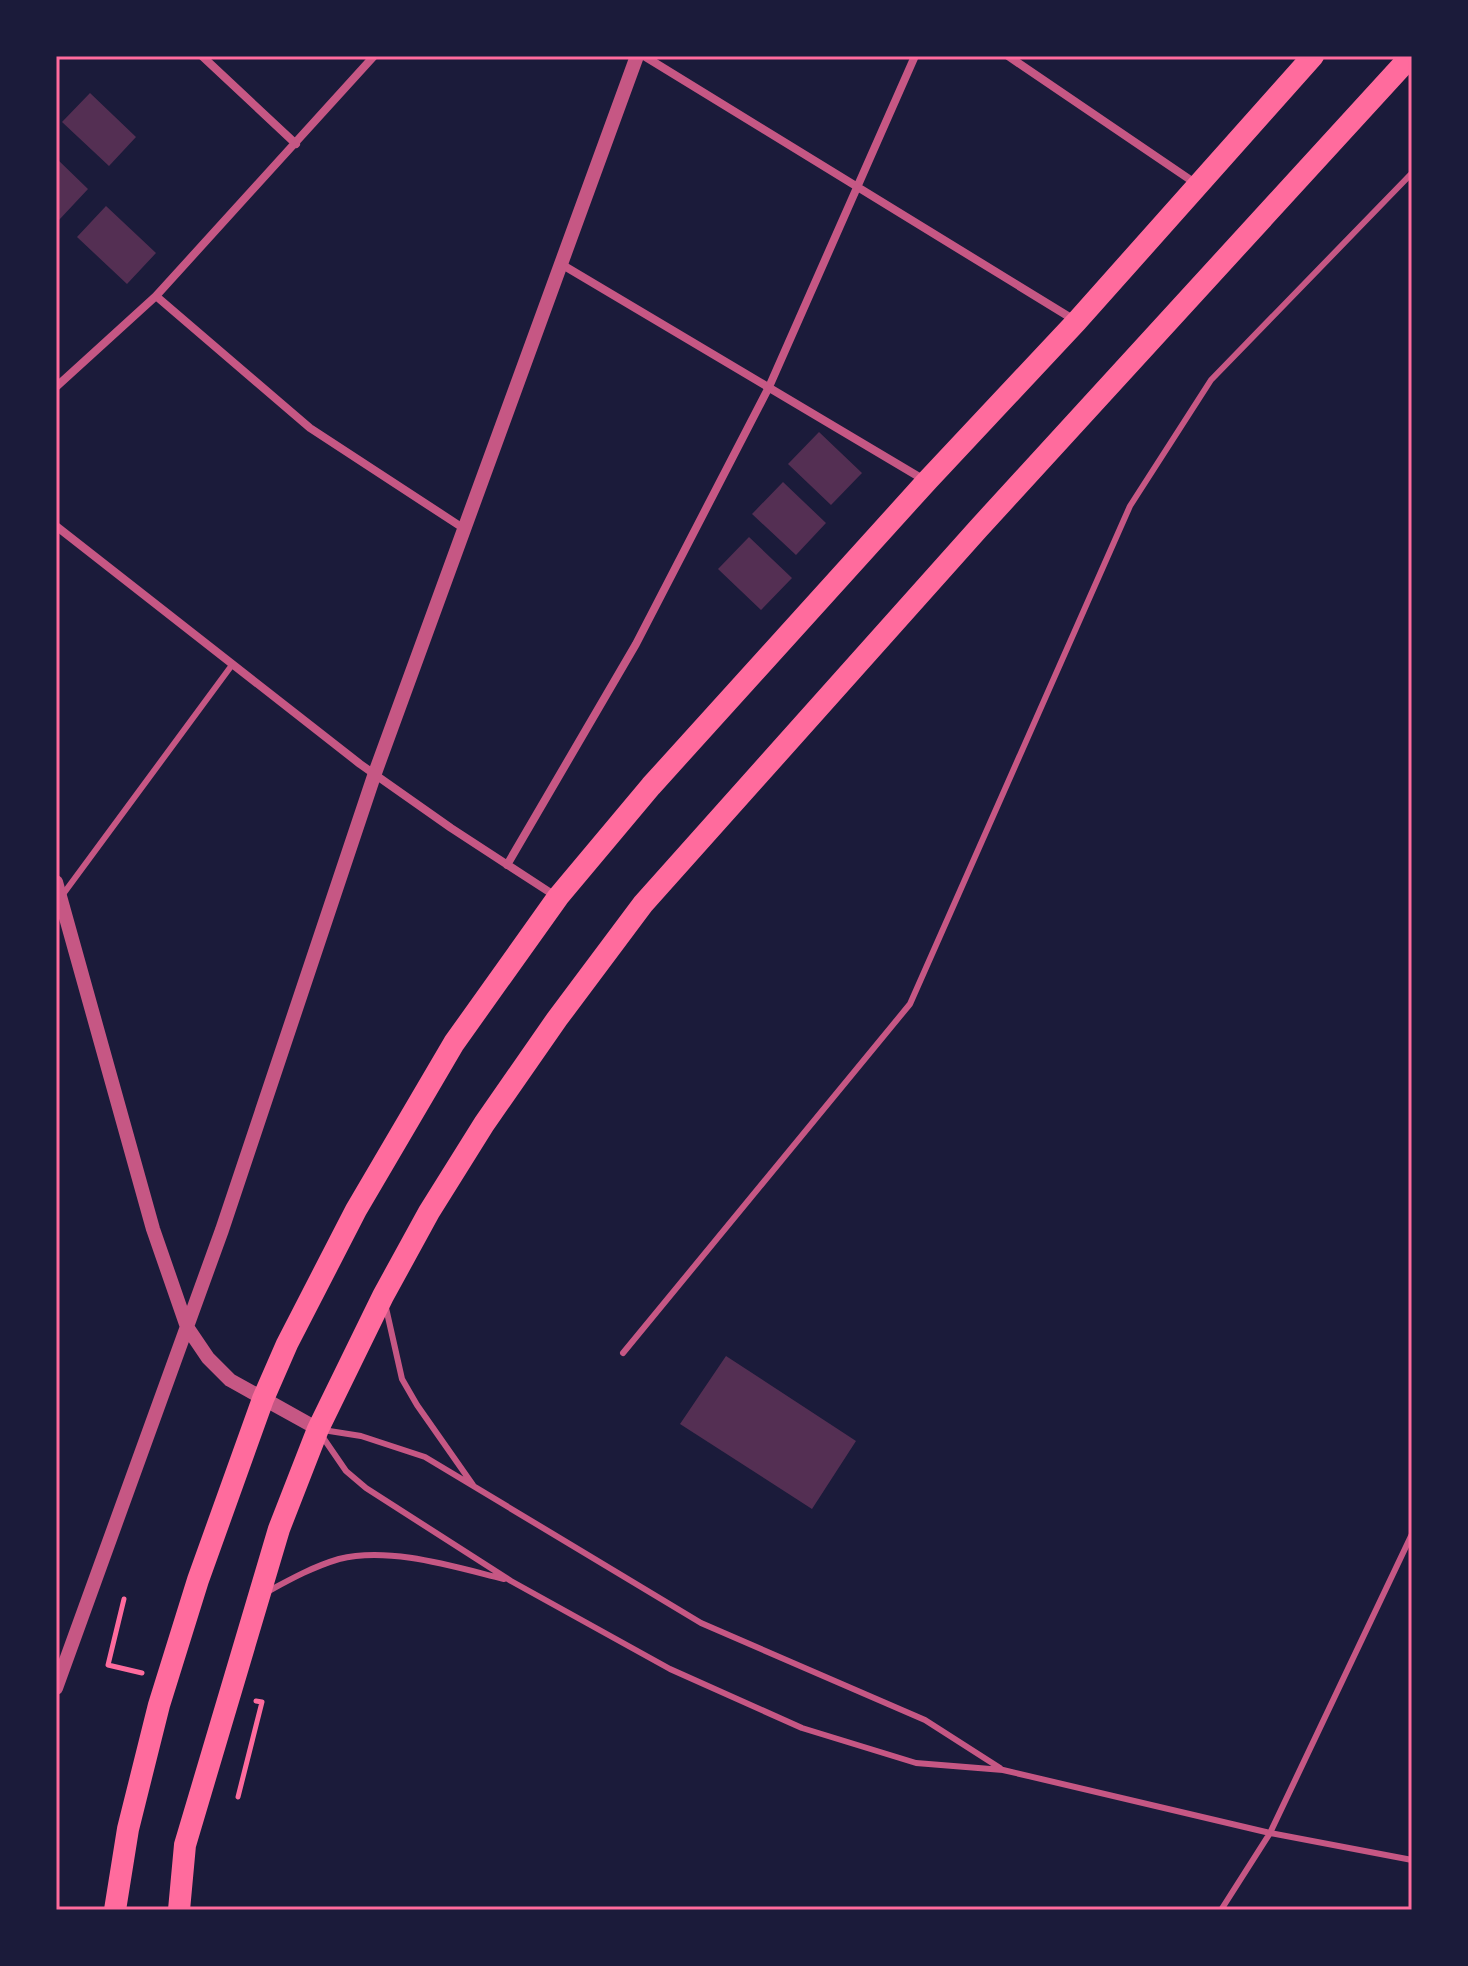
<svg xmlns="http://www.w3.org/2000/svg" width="1468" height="1966" viewBox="0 0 1468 1966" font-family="Lato,sans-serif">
  <rect width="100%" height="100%" fill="#1b1b3a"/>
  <path fill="#542f53" d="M 90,93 L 136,137 L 109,166 L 62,122 Z
    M 56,158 L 88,189 L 59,220 L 56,217 Z
    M 106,206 L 156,253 L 127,284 L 77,237 Z
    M 819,432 L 862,473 L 831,505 L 788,464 Z
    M 783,482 L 826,523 L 796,555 L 752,514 Z
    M 749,537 L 792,578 L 761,610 L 718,569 Z
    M 726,1356 L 856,1441 L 812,1509 L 680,1424 Z"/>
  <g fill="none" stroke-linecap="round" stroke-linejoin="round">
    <path stroke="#ff6b9d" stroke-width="5" d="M 124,1599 L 108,1665 L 142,1673
      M 238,1797 L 262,1702 L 256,1701"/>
    <path stroke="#c65784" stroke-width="6" d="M 61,897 L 232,665
      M 386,1308 L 402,1379 L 417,1405 L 473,1485
      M 623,1353 L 910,1004 L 1130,506 L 1211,380 L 1412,173
      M 323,1430 L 361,1436 L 425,1457 L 701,1623 L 925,1720 L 1000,1768
      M 322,1436 L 346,1471 L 366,1488 L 511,1581 L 670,1669 L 802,1728 L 916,1763 L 1003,1770 L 1270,1833 L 1412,1860
      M 265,1593 C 289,1580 312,1567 339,1559 C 389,1546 455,1567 504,1579
      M 1221,1910 L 1270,1833 L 1412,1534"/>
    <path stroke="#c65784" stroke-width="8" d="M 202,56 L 296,144
      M 644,56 L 1076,321
      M 1008,56 L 1195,183
      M 561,264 L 926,481
      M 156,296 L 310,428 L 463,528
      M 56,387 L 156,296 L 374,56
      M 56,526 L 360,764 L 451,828 L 557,897
      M 507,865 L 636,644 L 769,387 L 915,56"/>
    <path stroke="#c65784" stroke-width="14" d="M 56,882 L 153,1229 L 187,1327 L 208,1358 L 230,1380 L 318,1429
      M 56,1688 L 222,1230 L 375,773 L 637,56"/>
    <path stroke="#ff6b9d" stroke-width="22" d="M 115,1910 L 128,1829 L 159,1705 L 198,1580 L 263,1399 L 287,1344 L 356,1210 L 454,1043 L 558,897 L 651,786 L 927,481 L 1077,321 L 1313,56
      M 179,1910 L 185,1845 L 279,1529 L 318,1429 L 383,1296 L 429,1212 L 484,1124 L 557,1019 L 643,904 L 978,529 L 1411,56"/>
  </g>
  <rect width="1468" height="1966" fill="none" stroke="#1b1b3a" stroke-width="116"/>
  <rect x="58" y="58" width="1352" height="1850" fill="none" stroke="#ff6b9d" stroke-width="3"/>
</svg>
